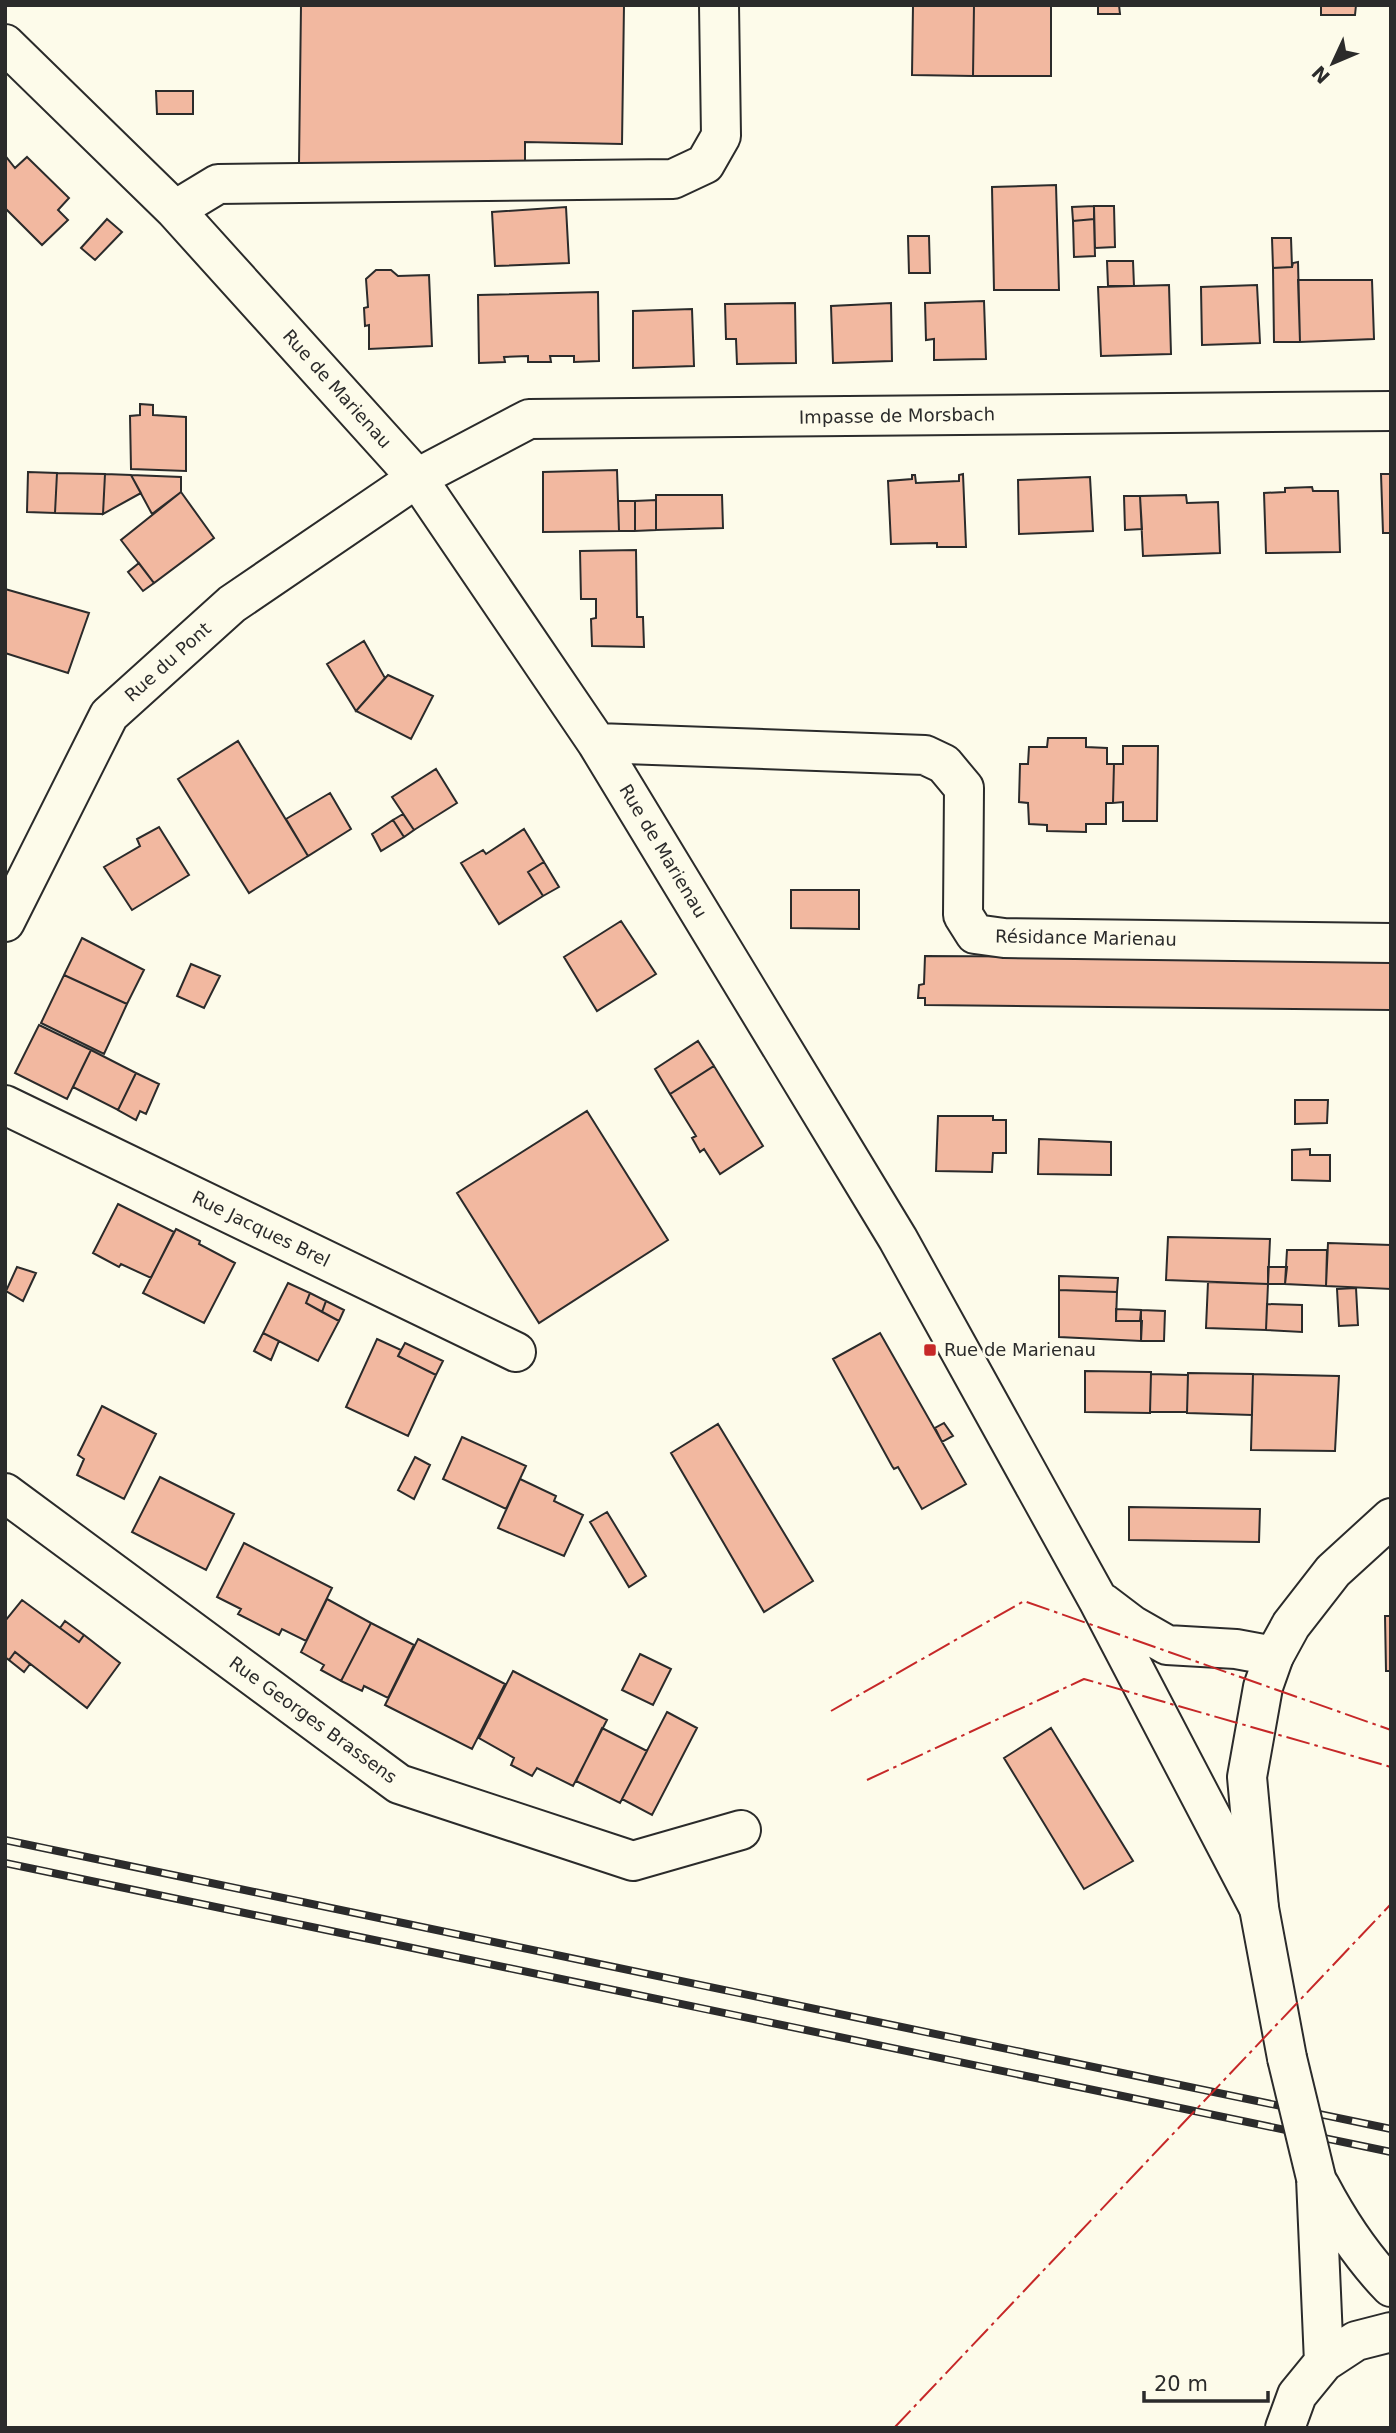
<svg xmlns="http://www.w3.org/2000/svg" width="1396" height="2433" viewBox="0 0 1396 2433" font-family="'DejaVu Sans',sans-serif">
  <rect width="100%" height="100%" fill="#fdfbea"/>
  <path fill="#f2b8a0" stroke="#2b2b2b" stroke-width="2" d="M 301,5 L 624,5 L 622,144 L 525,142 L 525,167 L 299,164 Z
    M 913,5 L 974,5 L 973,76 L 912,75 Z
    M 974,5 L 1051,5 L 1051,76 L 973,76 Z
    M 1098,5 L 1119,5 L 1120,14 L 1098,14 Z
    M 1321,5 L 1356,5 L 1355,15 L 1321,15 Z
    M 156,91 L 193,91 L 193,114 L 157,114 Z
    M 27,157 L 69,198 L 58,210 L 68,220 L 42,245 L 5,208 L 5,160 L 7,158 L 15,168 Z
    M 1056,185 L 1059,290 L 994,290 L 992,187 Z
    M 1094,206 L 1114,206 L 1115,247 L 1095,248 Z
    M 1094,206 L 1094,219 L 1073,221 L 1072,207 Z
    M 566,207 L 569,263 L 495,266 L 492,212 Z
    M 107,219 L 122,232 L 95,260 L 81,248 Z
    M 1094,219 L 1095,256 L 1074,257 L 1073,221 Z
    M 908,236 L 929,236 L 930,273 L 909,273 Z
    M 1272,238 L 1291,238 L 1292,267 L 1273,268 Z
    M 1107,261 L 1133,261 L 1134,286 L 1108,286 Z
    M 1298,262 L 1300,342 L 1274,342 L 1273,268 L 1292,267 L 1293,263 Z
    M 376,270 L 391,270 L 398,276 L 429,275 L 432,346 L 369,349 L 369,325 L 365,326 L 364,308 L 368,307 L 366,279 Z
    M 1298,280 L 1372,280 L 1374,339 L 1300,342 Z
    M 1169,285 L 1171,354 L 1101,356 L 1098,287 Z
    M 1257,285 L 1260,343 L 1202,345 L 1201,287 Z
    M 598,292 L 599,361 L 574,362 L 574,356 L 550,356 L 551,362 L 528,362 L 528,356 L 504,357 L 505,362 L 479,363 L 478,295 Z
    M 984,301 L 986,359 L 934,360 L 934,339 L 926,340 L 925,303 Z
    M 795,303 L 796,363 L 737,364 L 736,339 L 726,339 L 725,304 Z
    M 891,303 L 892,361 L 833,363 L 831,306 Z
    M 692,309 L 694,366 L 633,368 L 633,311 Z
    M 140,404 L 153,405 L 153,415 L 186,417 L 186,471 L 131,469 L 130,416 L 140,415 Z
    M 617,470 L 619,531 L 543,532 L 543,472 Z
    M 28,472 L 57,473 L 55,513 L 27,512 Z
    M 57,473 L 105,474 L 103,514 L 55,513 Z
    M 105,474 L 131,475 L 141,493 L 103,514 Z
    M 963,474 L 966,547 L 937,547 L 937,543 L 891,544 L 888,481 L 912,479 L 912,475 L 915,475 L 916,483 L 959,481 L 959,475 Z
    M 1381,474 L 1391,474 L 1391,533 L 1383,533 Z
    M 131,475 L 181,477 L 181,492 L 152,514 Z
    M 1090,477 L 1093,531 L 1019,534 L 1018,480 Z
    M 1312,487 L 1313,491 L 1338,491 L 1340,552 L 1266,553 L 1264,493 L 1285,492 L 1285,488 Z
    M 181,492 L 214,538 L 154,583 L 121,540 Z
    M 656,495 L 722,495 L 723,528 L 656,530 Z
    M 1186,495 L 1187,503 L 1218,502 L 1220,553 L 1143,556 L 1140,496 Z
    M 1124,496 L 1140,496 L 1142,529 L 1125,530 Z
    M 656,500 L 656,530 L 635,531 L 635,501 Z
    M 618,501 L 635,501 L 635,531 L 619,531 Z
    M 636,550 L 637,617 L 643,617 L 644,647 L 592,646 L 591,619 L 596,618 L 596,599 L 581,599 L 580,551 Z
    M 139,563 L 154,583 L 143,591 L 128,572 Z
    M 5,589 L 89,613 L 68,673 L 5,653 Z
    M 364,641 L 385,678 L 356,711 L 327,664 Z
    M 388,675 L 433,696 L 411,739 L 356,711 Z
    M 1048,738 L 1086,738 L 1086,747 L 1107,748 L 1107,764 L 1114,764 L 1113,803 L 1106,803 L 1106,824 L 1086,824 L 1086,832 L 1047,831 L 1047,825 L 1029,824 L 1028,803 L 1019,802 L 1020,764 L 1028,764 L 1029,747 L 1047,747 Z
    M 238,741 L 308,856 L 249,893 L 178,779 Z
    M 1123,746 L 1158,746 L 1157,821 L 1123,821 L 1123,802 L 1113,803 L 1114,764 L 1123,764 Z
    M 436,769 L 457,803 L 414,830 L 392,797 Z
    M 330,793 L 351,829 L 308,856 L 286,819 Z
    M 403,814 L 414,830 L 404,837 L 393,820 Z
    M 393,820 L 404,837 L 381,851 L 372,834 Z
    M 159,827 L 189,875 L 132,910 L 104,867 L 140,846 L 137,839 Z
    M 524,829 L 544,862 L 528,872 L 543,896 L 499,924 L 461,863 L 483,850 L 486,854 Z
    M 544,862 L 559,887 L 543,896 L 528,872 Z
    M 791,890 L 859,890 L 859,929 L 791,928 Z
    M 621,921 L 656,974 L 597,1011 L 564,957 Z
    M 82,938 L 144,970 L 127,1004 L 64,975 Z
    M 925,956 L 1391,959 L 1391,1010 L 925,1005 L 925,998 L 918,998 L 919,985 L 924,984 Z
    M 191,964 L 220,976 L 204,1008 L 177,996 Z
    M 64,975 L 127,1004 L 104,1054 L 41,1023 Z
    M 39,1025 L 91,1050 L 67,1099 L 15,1073 Z
    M 698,1041 L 714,1066 L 670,1094 L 655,1069 Z
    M 91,1050 L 136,1073 L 118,1110 L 73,1087 Z
    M 714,1066 L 763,1146 L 720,1174 L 704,1149 L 700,1152 L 692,1138 L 696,1136 L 670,1094 Z
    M 136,1073 L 159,1084 L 146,1114 L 140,1111 L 136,1120 L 118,1110 Z
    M 1295,1100 L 1328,1100 L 1327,1123 L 1295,1124 Z
    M 587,1111 L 668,1240 L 539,1323 L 457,1193 Z
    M 938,1116 L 993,1116 L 993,1120 L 1006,1120 L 1006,1153 L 993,1153 L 992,1172 L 936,1171 Z
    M 1039,1139 L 1111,1142 L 1111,1175 L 1038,1174 Z
    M 1310,1149 L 1310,1155 L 1330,1155 L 1330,1181 L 1292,1180 L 1292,1150 Z
    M 118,1204 L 174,1232 L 151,1278 L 121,1264 L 119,1267 L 93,1253 Z
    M 176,1229 L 200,1241 L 199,1244 L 235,1263 L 204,1323 L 143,1293 Z
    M 1168,1237 L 1270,1239 L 1268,1284 L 1166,1280 Z
    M 1328,1243 L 1391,1245 L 1391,1289 L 1326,1286 Z
    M 1287,1250 L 1327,1250 L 1326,1286 L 1285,1284 Z
    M 17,1267 L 36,1273 L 23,1301 L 6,1291 Z
    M 1268,1267 L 1287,1267 L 1285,1284 L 1268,1284 Z
    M 1059,1276 L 1118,1278 L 1117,1292 L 1059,1290 Z
    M 1208,1282 L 1268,1284 L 1266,1330 L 1206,1328 Z
    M 288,1283 L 310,1293 L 306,1303 L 339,1321 L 318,1361 L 263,1333 Z
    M 1356,1288 L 1358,1325 L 1339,1326 L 1337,1289 Z
    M 1059,1290 L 1117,1292 L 1116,1321 L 1142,1321 L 1141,1341 L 1059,1337 Z
    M 310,1293 L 326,1301 L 322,1312 L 306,1303 Z
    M 326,1301 L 344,1310 L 339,1321 L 322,1312 Z
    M 1267,1304 L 1302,1305 L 1302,1332 L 1266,1330 Z
    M 1116,1309 L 1141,1310 L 1140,1321 L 1116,1321 Z
    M 1141,1310 L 1165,1311 L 1164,1341 L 1141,1341 Z
    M 263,1333 L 279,1341 L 271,1360 L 254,1351 Z
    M 880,1333 L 966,1484 L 922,1509 L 898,1467 L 894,1469 L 892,1466 L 833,1359 Z
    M 377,1339 L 401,1350 L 398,1356 L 436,1375 L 408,1436 L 346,1407 Z
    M 405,1343 L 443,1361 L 436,1375 L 398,1356 Z
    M 1085,1371 L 1151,1372 L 1150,1413 L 1085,1412 Z
    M 1188,1373 L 1253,1374 L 1252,1415 L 1187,1413 Z
    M 1151,1374 L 1188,1375 L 1187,1412 L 1150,1412 Z
    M 1253,1374 L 1339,1376 L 1335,1451 L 1251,1450 Z
    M 102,1406 L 156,1434 L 124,1499 L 77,1475 L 84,1459 L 78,1455 Z
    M 944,1423 L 953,1436 L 942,1442 L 935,1428 Z
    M 718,1424 L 813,1581 L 764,1612 L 671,1453 Z
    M 462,1437 L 526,1466 L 506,1509 L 443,1479 Z
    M 415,1457 L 430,1465 L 414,1499 L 398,1490 Z
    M 160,1477 L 234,1514 L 206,1570 L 132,1532 Z
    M 520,1479 L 556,1496 L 554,1501 L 583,1515 L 564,1556 L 498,1528 Z
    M 1129,1507 L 1260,1509 L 1259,1542 L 1129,1540 Z
    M 607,1512 L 646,1576 L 629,1587 L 590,1522 Z
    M 244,1543 L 332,1588 L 306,1641 L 282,1629 L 279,1635 L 238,1614 L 241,1609 L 217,1597 Z
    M 327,1599 L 371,1623 L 341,1681 L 321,1670 L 324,1665 L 301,1652 Z
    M 22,1600 L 79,1642 L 84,1635 L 120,1663 L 87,1708 L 15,1652 L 9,1660 L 5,1657 L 5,1621 Z
    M 1385,1616 L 1391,1616 L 1391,1671 L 1386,1671 Z
    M 65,1621 L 84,1635 L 79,1642 L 60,1628 Z
    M 371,1623 L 414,1645 L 388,1698 L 364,1686 L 362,1691 L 341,1681 Z
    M 418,1639 L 505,1684 L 472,1749 L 385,1705 Z
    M 15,1652 L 30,1664 L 24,1672 L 9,1660 Z
    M 640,1654 L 671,1669 L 653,1705 L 622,1690 Z
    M 513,1671 L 607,1720 L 573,1786 L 537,1768 L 532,1776 L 511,1765 L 514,1758 L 479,1738 Z
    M 667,1712 L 697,1728 L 652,1815 L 622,1799 Z
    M 602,1728 L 647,1751 L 620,1803 L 576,1781 Z
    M 1051,1728 L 1133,1861 L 1084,1889 L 1004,1758 Z"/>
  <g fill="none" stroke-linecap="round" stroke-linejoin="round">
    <g stroke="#2b2b2b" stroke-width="42">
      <path id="minor" d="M 5,44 L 175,210 L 417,478 L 597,743 L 898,1239 L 1098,1600 L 1259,1908
        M 175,210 L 218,184 L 673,179 L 705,164 L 721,136 L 719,5
        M 597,743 L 925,755 L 944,764 L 964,788 L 963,915 L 975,934 L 1004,938 L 1391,943
        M 5,922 L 109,715 L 232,604 L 417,478 L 529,419 L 1391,411
        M 5,1105 L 516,1352
        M 5,1493 L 399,1784 L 633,1861 L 741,1830
        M 1103,1603 L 1132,1625 L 1167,1645 L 1236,1649 L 1274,1656"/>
    </g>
    <g stroke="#2b2b2b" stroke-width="42">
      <path id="major" d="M 1287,2058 L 1259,1908 L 1247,1777 L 1263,1687 L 1274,1656 L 1291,1625 L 1333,1571 L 1391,1518
        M 1316,2178 L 1324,2362
        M 1320,2186 C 1340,2224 1361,2256 1391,2287
        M 1285,2428 L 1297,2395 L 1324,2362 L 1356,2341 L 1391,2332"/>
    </g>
    <use href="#minor" stroke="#fdfbea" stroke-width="38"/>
    <use href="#major" stroke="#fdfbea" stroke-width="38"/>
    <g stroke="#2b2b2b" stroke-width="8">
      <path id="rail" d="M 5,1840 L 1391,2129
        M 5,1863 L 1391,2152"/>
    </g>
    <use href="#rail" stroke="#fdfbea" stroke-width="5" stroke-dasharray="16" stroke-linecap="butt"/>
    <g stroke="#2b2b2b" stroke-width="42" stroke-linecap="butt">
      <path id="major-bridge" d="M 1287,2058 L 1316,2178"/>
    </g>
    <use href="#major-bridge" stroke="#fdfbea" stroke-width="38"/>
    <path stroke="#c62828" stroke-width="2" stroke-dasharray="24 5 3.5 5" stroke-linecap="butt" d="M 831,1711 L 1024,1601 L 1391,1730
      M 867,1780 L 1084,1679 L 1391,1767
      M 894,2428 L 1391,1904"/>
  </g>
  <rect fill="#c62828" stroke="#fdfbea" stroke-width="2.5" x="923" y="1343" width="14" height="14" rx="3.5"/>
  <g text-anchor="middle" stroke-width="5" stroke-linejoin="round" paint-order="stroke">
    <g font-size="18" fill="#2b2b2b" stroke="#fdfbea">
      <text transform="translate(337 389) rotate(48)" y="6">Rue de Marienau</text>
      <text transform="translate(897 416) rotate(-1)" y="6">Impasse de Morsbach</text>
      <text transform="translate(168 662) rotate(-42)" y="6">Rue du Pont</text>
      <text transform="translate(663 851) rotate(59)" y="6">Rue de Marienau</text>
      <text transform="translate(1086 938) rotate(1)" y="6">Résidance Marienau</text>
      <text transform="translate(261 1229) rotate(26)" y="6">Rue Jacques Brel</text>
      <text transform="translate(313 1720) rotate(36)" y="6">Rue Georges Brassens</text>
    </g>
    <g font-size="18" fill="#2b2b2b" stroke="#fdfbea" text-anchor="start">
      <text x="944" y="1356">Rue de Marienau</text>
    </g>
  </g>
  <rect width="1396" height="2433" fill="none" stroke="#2b2b2b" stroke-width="14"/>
  <g transform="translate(1333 63) rotate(226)" stroke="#fdfbea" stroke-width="5" paint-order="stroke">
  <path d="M0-5L12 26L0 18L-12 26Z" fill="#2b2b2b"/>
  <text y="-10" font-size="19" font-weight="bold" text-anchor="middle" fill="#2b2b2b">N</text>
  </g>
  <path d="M1144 2391v10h124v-10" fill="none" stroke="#2b2b2b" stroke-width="3.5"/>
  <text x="1154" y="2391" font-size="21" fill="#2b2b2b" stroke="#fdfbea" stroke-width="5" paint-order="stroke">20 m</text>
</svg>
